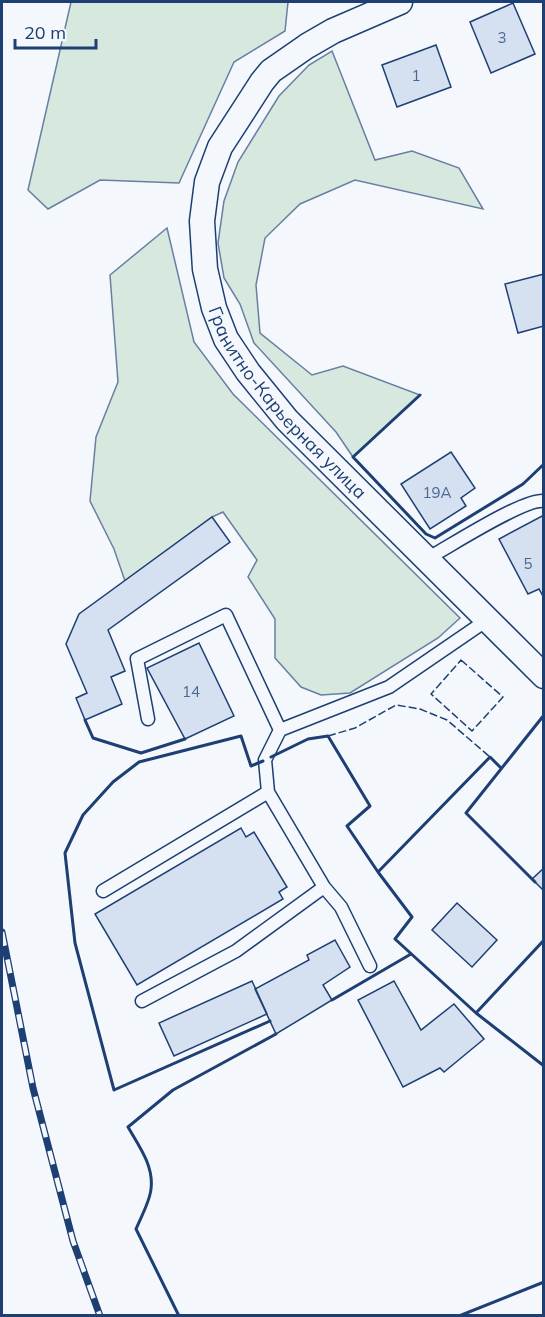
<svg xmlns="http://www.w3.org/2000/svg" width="545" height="1317" viewBox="0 0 545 1317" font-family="Mulish,sans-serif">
  <rect width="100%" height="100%" fill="#f4f7fb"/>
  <path fill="#d7e8df" stroke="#687fa3" stroke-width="1.5" d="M 71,2 L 288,2 L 285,31 L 234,62 L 179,183 L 100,180 L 48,209 L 28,190 Z
    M 332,51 L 375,160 L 412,151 L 459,168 L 483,209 L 355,180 L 300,204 L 265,238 L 256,285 L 260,333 L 312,375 L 343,366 L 420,395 L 353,457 L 336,432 L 254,343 L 240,304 L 224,278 L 218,243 L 224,201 L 238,162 L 279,96 L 309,65 Z
    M 167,228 L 194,342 L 233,394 L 460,618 L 438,638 L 350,693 L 321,695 L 301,687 L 275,658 L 275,619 L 248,577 L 257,560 L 223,512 L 212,517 L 125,581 L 114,549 L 90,501 L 96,437 L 118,382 L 110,275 Z"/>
  <path fill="#d5e0f0" stroke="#1d3f73" stroke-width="1.5" d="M 513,3 L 535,54 L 491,73 L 470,22 Z
    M 436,45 L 451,87 L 397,107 L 382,65 Z
    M 544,274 L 544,326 L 518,333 L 505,284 Z
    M 451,452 L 475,488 L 461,498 L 466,506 L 430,529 L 401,484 Z
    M 544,515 L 544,598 L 539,589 L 528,594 L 499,539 Z
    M 212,517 L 230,542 L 108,630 L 125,671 L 111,677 L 122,704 L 85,720 L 76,698 L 87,693 L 66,644 L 79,614 Z
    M 199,643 L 234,716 L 185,739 L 147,668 Z
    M 241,828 L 246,837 L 254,832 L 287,887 L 279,892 L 283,899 L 137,985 L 95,914 Z
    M 544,868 L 544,891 L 532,879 Z
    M 457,903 L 497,940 L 472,967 L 432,930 Z
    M 335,940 L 350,967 L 323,985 L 332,1000 L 276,1034 L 255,989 L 309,960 L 307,955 Z
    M 252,981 L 267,1014 L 174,1056 L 159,1023 Z
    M 394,981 L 421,1030 L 454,1004 L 484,1039 L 444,1072 L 440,1068 L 403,1087 L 358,1000 Z"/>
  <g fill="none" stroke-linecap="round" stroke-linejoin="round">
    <g stroke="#1d3f73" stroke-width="15">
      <path id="lane" d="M 428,558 C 449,547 524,498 544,501
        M 148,719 L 137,659 L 226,615 L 280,730 L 389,687 L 487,620
        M 280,730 L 265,760 L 268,792 L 324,887 L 341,907 L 370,966
        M 103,891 L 268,792
        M 142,1001 L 236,951 L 324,887"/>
    </g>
    <g stroke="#1d3f73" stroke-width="27">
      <g id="street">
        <path id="s1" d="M 400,2 L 333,31 L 307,46 L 271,71 L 262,82 L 220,147 L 207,182 L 202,221 L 205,269 L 214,308 L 226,339 L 248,372 L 287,420 L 544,676"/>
      </g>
    </g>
    <use href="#lane" stroke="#f4f7fb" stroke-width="12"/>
    <use href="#street" stroke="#f4f7fb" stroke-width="24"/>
    <g stroke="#1d3f73" stroke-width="7">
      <path id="rail" d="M 2,932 L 33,1088 L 73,1241 L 100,1316"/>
    </g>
    <use href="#rail" stroke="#f4f7fb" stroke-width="4.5" stroke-dasharray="14" stroke-linecap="butt"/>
    <path stroke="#1d3f73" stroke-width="1.5" stroke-dasharray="8 3" stroke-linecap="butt" d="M 461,660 L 503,697 L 472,731 L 431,694 Z
      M 328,736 L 355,728 L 396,705 L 420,709 L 447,720 L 490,757"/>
    <path stroke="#1d3f73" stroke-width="3" d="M 420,395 L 353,457 L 426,534 L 435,538 L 523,484 L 544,464
      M 85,720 L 93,738 L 141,753 L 185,739
      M 271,757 L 308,739 L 328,736 L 370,806 L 347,826 L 378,872 L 412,917 L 395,939 L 476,1013 L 544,1066
      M 263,761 L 251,766 L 241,736 L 139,762 L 113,782 L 83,815 L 65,853 L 75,943 L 114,1090 L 270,1021
      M 378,872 L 490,757 L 501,768
      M 535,882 L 466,813 L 544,715
      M 332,1000 L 411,954
      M 476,1013 L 544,940
      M 179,1316 L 136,1229 C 141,1217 150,1201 151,1189 C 154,1166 139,1146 128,1127 L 173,1090 L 276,1034
      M 459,1316 L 544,1282"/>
  </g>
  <g text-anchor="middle" stroke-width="4.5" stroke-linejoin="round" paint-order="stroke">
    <g font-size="15" fill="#4b6792">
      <text x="502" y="43">3</text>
      <text x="416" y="81">1</text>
      <text x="437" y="498">19А</text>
      <text x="528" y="569">5</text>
      <text x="191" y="697">14</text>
    </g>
    <g font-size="18" fill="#1d3f73" stroke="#f4f7fb">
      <text dy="6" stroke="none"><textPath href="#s1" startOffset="524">Гранитно-Карьерная улица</textPath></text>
    </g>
  </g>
  <rect width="545" height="1317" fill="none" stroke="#1d3f73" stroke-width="6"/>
  <path d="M15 39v9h81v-9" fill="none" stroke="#1d3f73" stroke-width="3"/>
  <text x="24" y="39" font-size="18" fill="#1d3f73" stroke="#f4f7fb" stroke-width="4.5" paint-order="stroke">20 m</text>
</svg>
